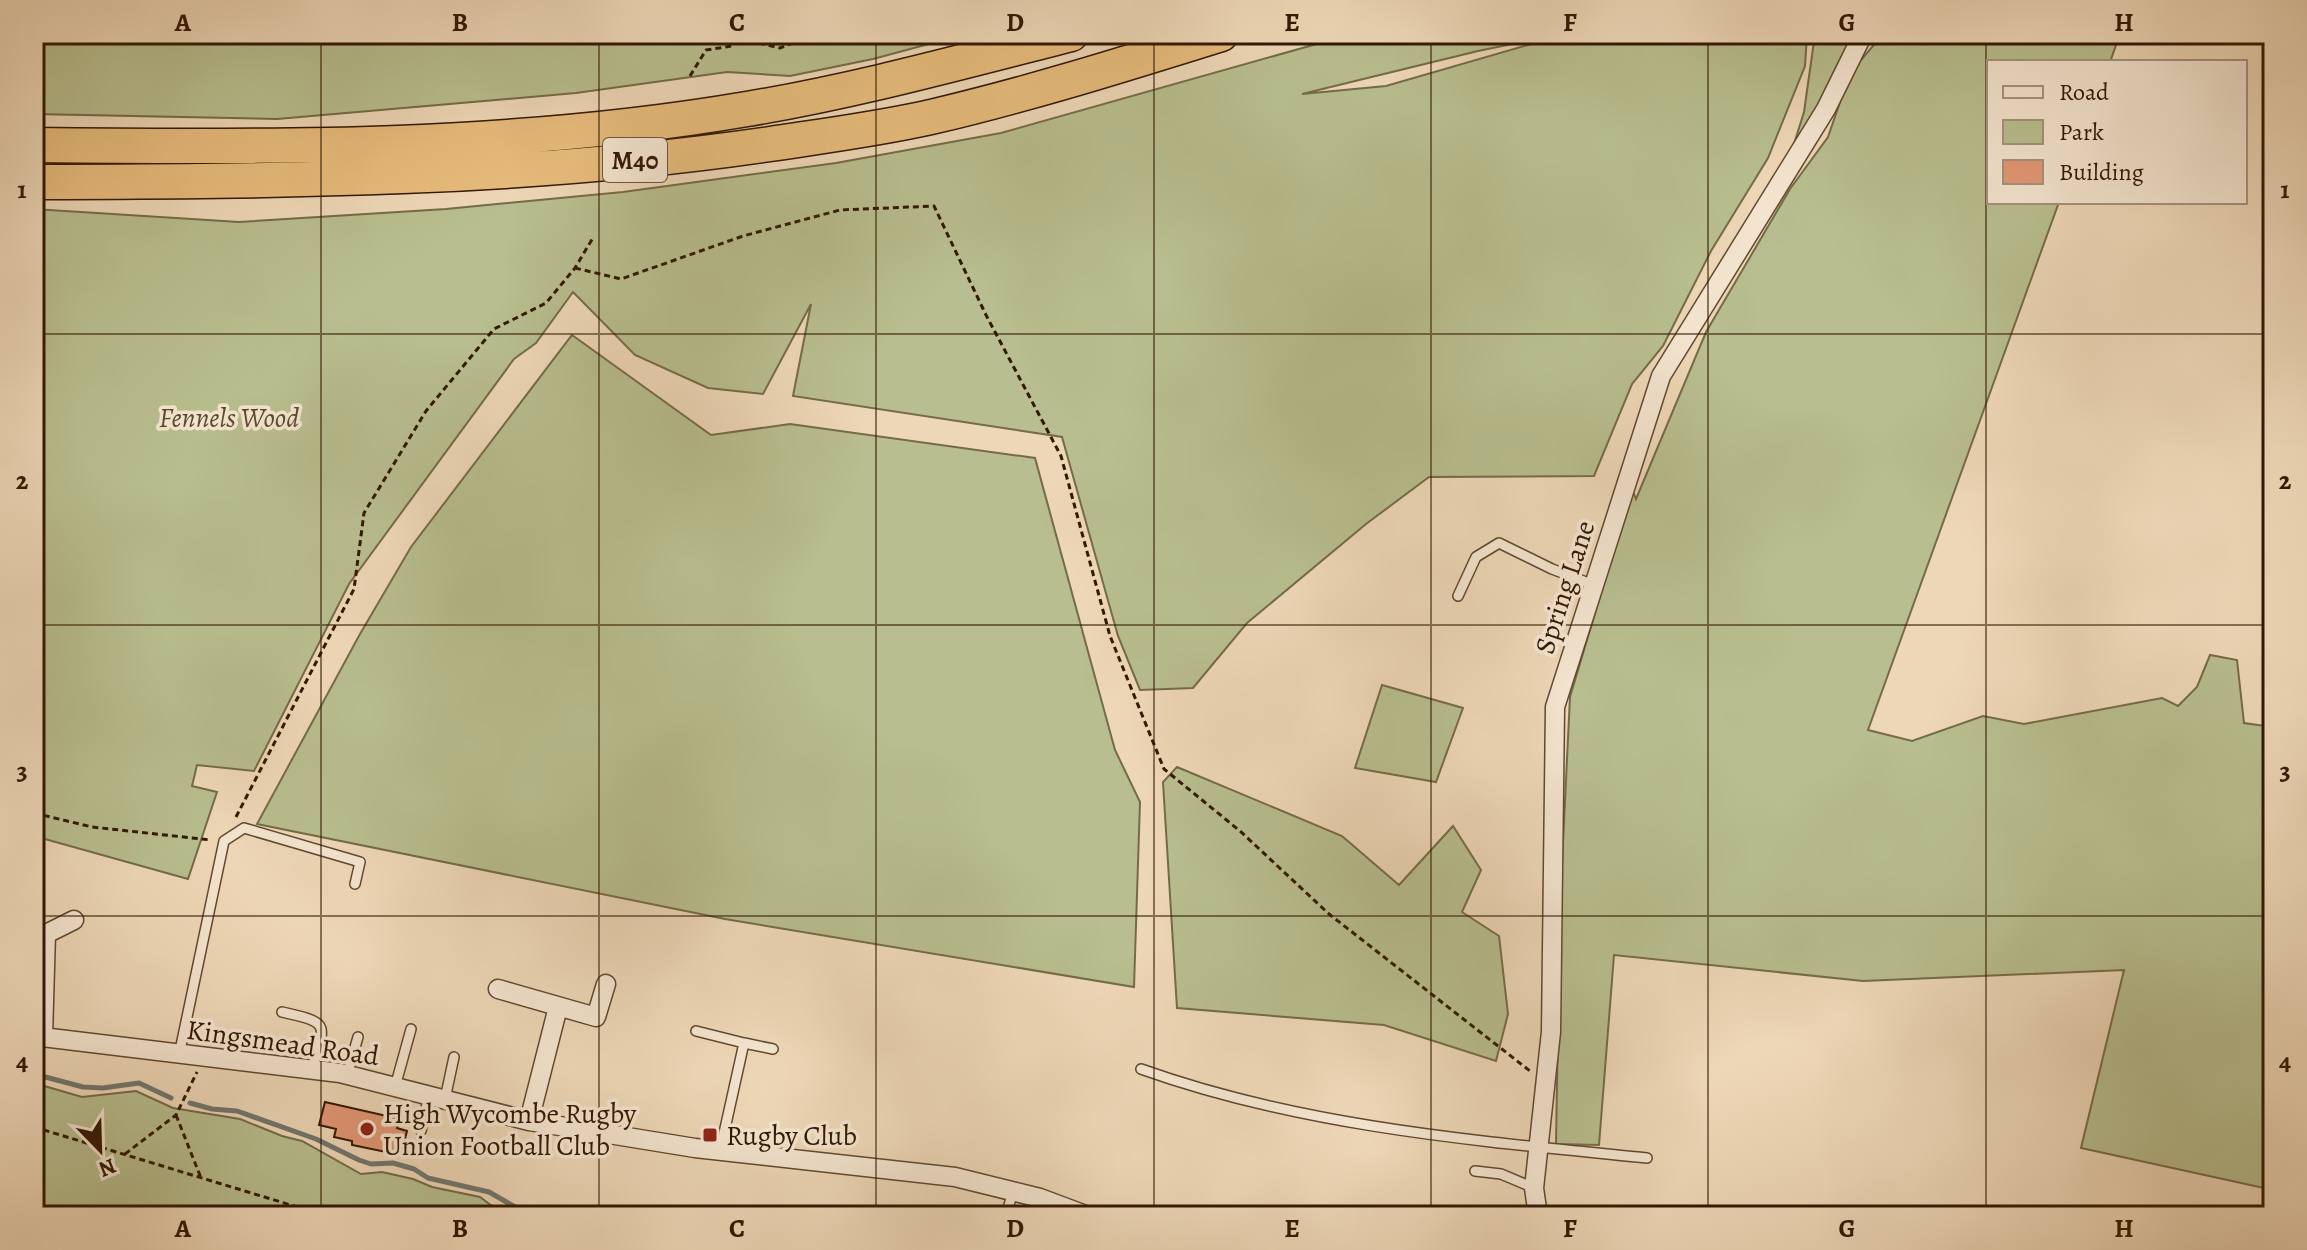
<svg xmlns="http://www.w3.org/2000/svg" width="2307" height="1250" viewBox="0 0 2307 1250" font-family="Alegreya,serif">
  <rect width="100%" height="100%" fill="#eed7b7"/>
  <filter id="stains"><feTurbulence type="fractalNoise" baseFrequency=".0025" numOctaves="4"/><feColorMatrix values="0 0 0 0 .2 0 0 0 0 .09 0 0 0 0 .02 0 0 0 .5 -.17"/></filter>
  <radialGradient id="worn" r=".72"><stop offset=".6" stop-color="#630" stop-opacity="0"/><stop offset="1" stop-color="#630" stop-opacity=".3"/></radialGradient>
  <path fill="#b8be8f" stroke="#756b48" stroke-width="2" d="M 34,34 L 966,34 L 873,59 L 790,76 L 727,72 L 576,93 L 277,119 L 34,114 Z
    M 1352,34 L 1561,34 L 1478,51 L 1302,94 L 1386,86 L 1566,34 L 1807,34 L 1805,66 L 1768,158 L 1711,251 L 1663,346 L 1632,384 L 1594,476 L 1429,477 L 1366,524 L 1247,623 L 1193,688 L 1140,690 L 1118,636 L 1062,437 L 793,396 L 811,304 L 763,394 L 708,388 L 635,355 L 573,292 L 536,343 L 514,359 L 349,584 L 254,771 L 197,765 L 192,786 L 217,792 L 188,879 L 34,836 L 34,209 L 239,222 L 446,209 L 623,192 L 836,163 L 1001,133 Z
    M 1815,34 L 1855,34 L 1825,99 L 1793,147 L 1804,112 Z
    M 1883,34 L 2120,34 L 2110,62 L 1989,62 L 1989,202 L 2059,202 L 1868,730 L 1912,741 L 1983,716 L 2024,724 L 2162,698 L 2178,706 L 2197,687 L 2210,655 L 2237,660 L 2244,723 L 2273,727 L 2273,1190 L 2081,1148 L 2124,970 L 1863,981 L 1614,955 L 1599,1145 L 1556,1144 L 1560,905 L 1570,697 L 1632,489 L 1636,499 L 1706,332 L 1790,189 L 1828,137 L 1850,73 Z
    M 572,335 L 711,435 L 790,424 L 1035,458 L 1115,750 L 1140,802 L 1134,987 L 725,919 L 257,824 L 360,634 L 411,547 Z
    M 1382,685 L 1463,708 L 1436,782 L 1355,768 Z
    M 1177,767 L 1342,836 L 1399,885 L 1453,826 L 1481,870 L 1462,912 L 1499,936 L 1508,1014 L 1496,1061 L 1384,1025 L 1177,1008 L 1163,782 Z
    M 34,1083 L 82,1097 L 136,1091 L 173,1108 L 240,1119 L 282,1136 L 302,1141 L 361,1174 L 382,1172 L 413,1179 L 432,1187 L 480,1197 L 500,1212 L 514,1216 L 34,1216 Z"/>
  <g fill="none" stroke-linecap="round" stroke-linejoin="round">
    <path stroke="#72776f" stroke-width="5" d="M 34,1074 L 83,1087 L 103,1088 L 139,1083 L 171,1098
      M 190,1103 L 212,1109 L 237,1111 L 316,1139 L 359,1160 L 371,1164 L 393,1163 L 414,1169 L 428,1178 L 489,1192 L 517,1208 L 551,1213 L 558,1216"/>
  </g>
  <path fill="#e39876" stroke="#321802" stroke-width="2" d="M 325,1102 L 400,1119 L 397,1128 L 407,1131 L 401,1155 L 352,1145 L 352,1141 L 334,1137 L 336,1129 L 319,1125 Z"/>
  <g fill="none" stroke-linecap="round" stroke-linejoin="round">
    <g stroke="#61482f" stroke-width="12">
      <path id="service" d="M 1458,596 L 1476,557 L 1499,543 L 1552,569 L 1594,585
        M 282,1012 C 332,1023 325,1024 312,1069
        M 696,1031 L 744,1043 L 720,1151
        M 744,1043 L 773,1049
        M 179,1055 L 224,841 L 244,828 L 360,862 L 355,884
        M 1141,1069 C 1303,1127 1478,1141 1647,1158
        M 347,1075 L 358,1037
        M 395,1087 L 411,1029
        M 445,1099 L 454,1057
        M 421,1131 L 429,1095
        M 1475,1171 L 1501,1174 L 1534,1188
        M 1006,1216 L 1013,1191"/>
    </g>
    <g stroke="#61482f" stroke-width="21">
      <path id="minor" d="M 498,989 L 596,1017 L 606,984
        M 34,1036 L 340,1073 L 529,1121 L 695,1148 L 955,1177 L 1040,1198 L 1088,1216
        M 43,1037 L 46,934 L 74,920
        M 529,1121 L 558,1007
        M 1538,1216 L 1534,1188 L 1551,1032 L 1555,707 L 1661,376 L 1826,109 L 1863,34"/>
    </g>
    <g stroke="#321802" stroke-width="37">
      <path id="motorway" d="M 34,145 C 272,148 512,149 747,109 C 856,91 964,61 1071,34
        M 34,182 C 280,181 526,180 770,144 C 823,136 878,129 931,117 C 1029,94 1125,64 1221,34"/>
    </g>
    <path stroke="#321802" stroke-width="3" stroke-dasharray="6 4" stroke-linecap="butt" d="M 720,34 L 780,48 L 816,34
      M 690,76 L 706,50 L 732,46 L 739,40
      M 575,268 L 621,279 L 743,236 L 840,210 L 934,206 L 986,315 L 1061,456 L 1110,636 L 1164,769 L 1240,831 L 1329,914 L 1530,1071
      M 34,813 L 92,827 L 211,840
      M 236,817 L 354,589 L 364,513 L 426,411 L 494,329 L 546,303 L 575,268 L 594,236
      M 176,1115 L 201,1178
      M 34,1127 L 327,1216
      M 125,1154 L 176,1115 L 197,1072"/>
    <use href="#service" stroke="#f4e5d0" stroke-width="9"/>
    <use href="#minor" stroke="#f4e5d0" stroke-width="18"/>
    <use href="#motorway" stroke="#e7bc7c" stroke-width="34"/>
  </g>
  <path fill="none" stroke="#321802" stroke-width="2" stroke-opacity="0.55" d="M 321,34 L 321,1216M 599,34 L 599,1216M 876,34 L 876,1216M 1154,34 L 1154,1216M 1431,34 L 1431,1216M 1708,34 L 1708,1216M 1986,34 L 1986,1216M 34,334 L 2273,334M 34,625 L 2273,625M 34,916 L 2273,916"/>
  <g fill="#8f2418" stroke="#f4e5d0" stroke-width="3">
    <circle cx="367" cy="1129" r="8"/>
    <rect x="702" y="1127" width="16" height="16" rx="4"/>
  </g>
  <g text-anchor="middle" stroke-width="7" stroke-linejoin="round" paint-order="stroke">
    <rect fill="#f4e5d0" stroke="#6c5640" stroke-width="2" x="603" y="138" width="64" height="44" rx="6"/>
    <g font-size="26" font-weight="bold" fill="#321802">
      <text x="635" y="169">M40</text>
    </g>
    <g font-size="28" font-style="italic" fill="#5a4a2c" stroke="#f4e5d0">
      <text x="229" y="427">Fennels Wood</text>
    </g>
    <g font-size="28" fill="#321802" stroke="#f4e5d0">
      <text transform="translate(1564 587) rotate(-72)" y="10">Spring Lane</text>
      <text transform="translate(283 1042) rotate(8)" y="10">Kingsmead Road</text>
    </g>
    <g font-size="28" fill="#321802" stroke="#f4e5d0" text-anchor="start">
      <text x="383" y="1123">High Wycombe Rugby<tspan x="383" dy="32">Union Football Club</tspan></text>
      <text x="726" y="1145">Rugby Club</text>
    </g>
  </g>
  <rect width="2307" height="1250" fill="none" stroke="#eed7b7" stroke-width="88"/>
  <rect x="1987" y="60" width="260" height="144" fill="#f4e5d0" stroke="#a6937e" stroke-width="2"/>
  <rect x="2003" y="86" width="40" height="12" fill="#f4e5d0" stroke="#a6937e" stroke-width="2"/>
  <text x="2059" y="100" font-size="24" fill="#321802">Road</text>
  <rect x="2003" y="120" width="40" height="24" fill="#b8be8f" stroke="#a6937e" stroke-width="2"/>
  <text x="2059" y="140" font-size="24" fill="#321802">Park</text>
  <rect x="2003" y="160" width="40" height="24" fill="#e39876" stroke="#a6937e" stroke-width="2"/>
  <text x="2059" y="180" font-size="24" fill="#321802">Building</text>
  <g transform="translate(100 1150) rotate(157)" stroke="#f4e5d0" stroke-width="6" paint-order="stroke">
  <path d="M0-6L14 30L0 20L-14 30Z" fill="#321802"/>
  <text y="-12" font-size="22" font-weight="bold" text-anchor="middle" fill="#321802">N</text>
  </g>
  <rect x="44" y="44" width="2219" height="1162" fill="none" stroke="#321802" stroke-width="3"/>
  <g font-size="26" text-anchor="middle" font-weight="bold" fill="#321802">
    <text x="183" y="31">A</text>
    <text x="460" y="31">B</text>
    <text x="737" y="31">C</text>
    <text x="1015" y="31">D</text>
    <text x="1292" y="31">E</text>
    <text x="1570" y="31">F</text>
    <text x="1847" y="31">G</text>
    <text x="2124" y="31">H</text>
    <text x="22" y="198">1</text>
    <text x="2285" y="198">1</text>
    <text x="22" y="489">2</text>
    <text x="2285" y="489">2</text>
    <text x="22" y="779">3</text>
    <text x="2285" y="779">3</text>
    <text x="22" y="1070">4</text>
    <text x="2285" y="1070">4</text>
    <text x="183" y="1237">A</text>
    <text x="460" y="1237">B</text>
    <text x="737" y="1237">C</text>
    <text x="1015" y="1237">D</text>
    <text x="1292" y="1237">E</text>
    <text x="1570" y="1237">F</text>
    <text x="1847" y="1237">G</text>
    <text x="2124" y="1237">H</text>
  </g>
  <rect width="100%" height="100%" filter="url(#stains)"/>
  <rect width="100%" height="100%" fill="url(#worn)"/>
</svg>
